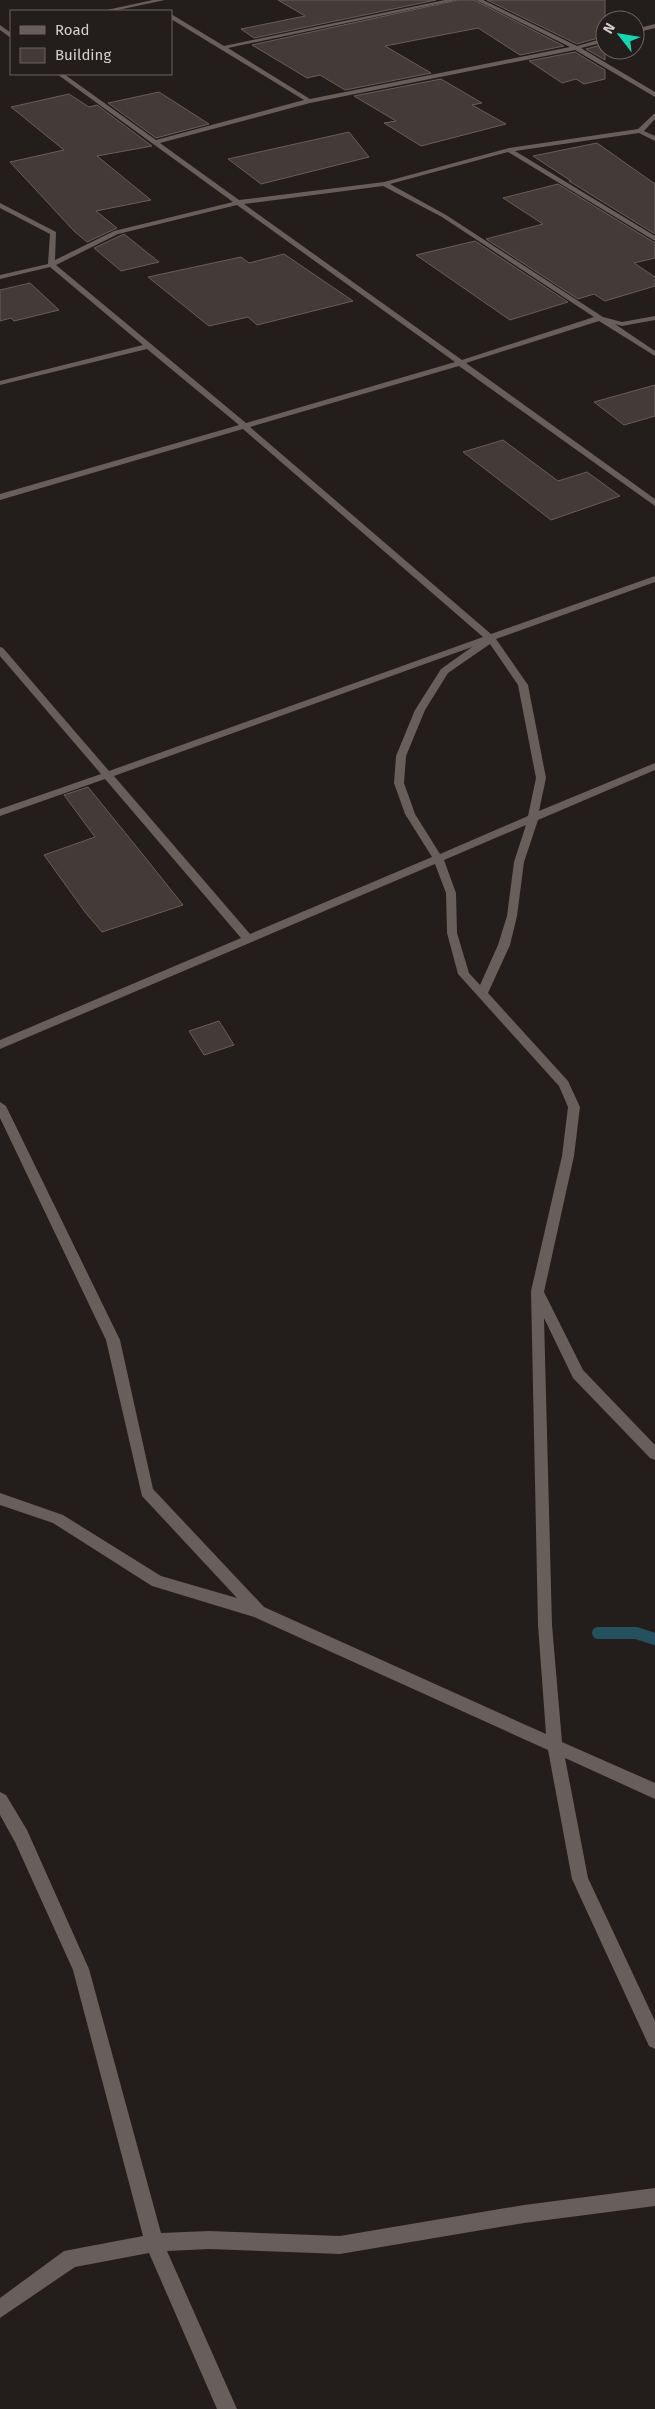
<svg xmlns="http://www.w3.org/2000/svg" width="655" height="2409" viewBox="0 0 655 2409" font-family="'Fira Sans',sans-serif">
  <rect width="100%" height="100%" fill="#231e1b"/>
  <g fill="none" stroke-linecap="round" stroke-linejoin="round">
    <path stroke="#24515d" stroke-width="12" d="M 598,1633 L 636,1633 L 655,1639"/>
  </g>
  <path fill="#423b38" stroke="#655e5b" d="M 278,0 L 436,0 L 254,38 L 241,29 L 305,16 Z
    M 458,0 L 474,0 L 564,46 L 520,55 L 478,28 L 385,46 L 431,73 L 345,90 L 320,75 L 307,78 L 252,45 Z
    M 487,0 L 605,0 L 605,36 L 577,44 Z
    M 605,44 L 605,60 L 586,49 Z
    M 575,52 L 605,70 L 605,79 L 584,84 L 576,79 L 562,83 L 529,61 Z
    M 441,79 L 482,103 L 472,105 L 506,124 L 421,146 L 384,123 L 396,121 L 354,96 Z
    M 159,92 L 209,124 L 156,138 L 108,103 Z
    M 69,94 L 89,107 L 97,105 L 152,146 L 97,156 L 151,200 L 96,211 L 117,228 L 87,242 L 74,231 L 10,162 L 64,150 L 11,107 Z
    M 349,132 L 369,157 L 261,184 L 228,159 Z
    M 597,143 L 655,184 L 655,234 L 569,181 L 571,181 L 533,156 Z
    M 558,184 L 655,243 L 655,258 L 634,263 L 655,277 L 655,286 L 605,301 L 594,294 L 578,299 L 486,239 L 543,224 L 503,198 Z
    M 124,234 L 159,262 L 121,271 L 94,248 Z
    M 475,241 L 568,302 L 510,320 L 416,255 Z
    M 284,254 L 353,301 L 257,325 L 248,317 L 209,326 L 148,277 L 241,257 L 249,263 Z
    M 30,283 L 59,310 L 14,321 L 11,318 L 0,321 L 0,290 Z
    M 655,385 L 655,416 L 624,425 L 594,402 Z
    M 503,440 L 558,481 L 587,472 L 620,496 L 551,520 L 463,452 Z
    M 88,787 L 144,856 L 183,905 L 102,932 L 85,912 L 44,855 L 95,837 L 64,795 Z
    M 219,1021 L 234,1045 L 204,1055 L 189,1031 Z"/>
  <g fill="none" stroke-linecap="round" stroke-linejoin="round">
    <path fill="#665f5c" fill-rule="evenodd" d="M 153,0 L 165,0 L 113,11 L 102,11 Z
      M 445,0 L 456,0 L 228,48 L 310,99 L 570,47 L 476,0 L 483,0 L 577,46 L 605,38 L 605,42 L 581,48 L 655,92 L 655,97 L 575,50 L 310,103 L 160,143 L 239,200 L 384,182 L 509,148 L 638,129 L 655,113 L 655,119 L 644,131 L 655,136 L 655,141 L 639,133 L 515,151 L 655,236 L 655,241 L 508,152 L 390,184 L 446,215 L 603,317 L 622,322 L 655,316 L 655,320 L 622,326 L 615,324 L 655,351 L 655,356 L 599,321 L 466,363 L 655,499 L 655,506 L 459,366 L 250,427 L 491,634 L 655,576 L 655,582 L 496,639 L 528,685 L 546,778 L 539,811 L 655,763 L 655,770 L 538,820 L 524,862 L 517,916 L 510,945 L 488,993 L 568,1081 L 580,1107 L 574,1156 L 544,1292 L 583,1370 L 655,1445 L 655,1460 L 650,1458 L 573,1378 L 544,1318 L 552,1625 L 562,1742 L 655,1783 L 655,1799 L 565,1758 L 588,1878 L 655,2021 L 655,2049 L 649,2046 L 572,1879 L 548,1750 L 254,1617 L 152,1586 L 53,1523 L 0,1505 L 0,1493 L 63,1515 L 161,1576 L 237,1598 L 142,1496 L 106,1340 L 0,1118 L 0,1102 L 6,1106 L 120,1340 L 153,1489 L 264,1607 L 546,1734 L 538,1625 L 531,1291 L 562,1156 L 568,1107 L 559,1086 L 458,974 L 447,933 L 446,893 L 435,864 L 0,1049 L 0,1040 L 241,938 L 105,779 L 0,816 L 0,809 L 101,774 L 0,656 L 0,647 L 3,648 L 109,771 L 483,637 L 243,429 L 0,500 L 0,494 L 239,425 L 147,349 L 0,385 L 0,381 L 143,345 L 50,267 L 0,279 L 0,275 L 48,264 L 50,234 L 0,208 L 0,203 L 56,232 L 55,260 L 114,231 L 233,202 L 57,74 L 64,74 L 156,140 L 304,100 L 171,19 L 171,14 L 224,46 ZM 383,186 L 442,217 L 594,317 L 462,360 L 244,204 ZM 237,205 L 455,362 L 246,423 L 56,265 L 118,234 ZM 490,644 L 518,685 L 536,778 L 528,816 L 440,854 L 415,814 L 404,783 L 406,756 L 425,710 L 448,673 ZM 472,647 L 441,669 L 415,710 L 396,756 L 394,783 L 405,814 L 432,857 L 250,934 L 114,776 ZM 526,825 L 514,862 L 507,916 L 498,945 L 480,985 L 469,973 L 457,933 L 456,893 L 444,860 Z
      M 655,24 L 655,28 L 635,33 L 635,29 Z
      M 0,25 L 11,33 L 11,38 L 0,30 Z
      M 0,1792 L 6,1795 L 27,1830 L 89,1969 L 161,2233 L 209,2231 L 340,2236 L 524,2205 L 655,2188 L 655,2206 L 524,2223 L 340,2254 L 209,2249 L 167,2251 L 237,2409 L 217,2409 L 149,2253 L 75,2267 L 0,2318 L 0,2298 L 64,2251 L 143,2236 L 73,1970 L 15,1842 L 0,1815 Z"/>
  </g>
  <rect x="10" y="10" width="162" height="65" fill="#231e1b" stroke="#6a6563"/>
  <rect x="20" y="26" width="25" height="8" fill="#665f5c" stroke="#6a6563"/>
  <text x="55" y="35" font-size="15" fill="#d4d0ce">Road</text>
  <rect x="20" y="48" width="25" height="15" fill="#423b38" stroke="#6a6563"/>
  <text x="55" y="60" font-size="15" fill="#d4d0ce">Building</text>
  <g transform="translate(620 35) rotate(301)"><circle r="24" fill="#231e1b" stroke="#6a6563"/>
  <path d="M0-4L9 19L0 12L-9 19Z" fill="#18d5b2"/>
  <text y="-8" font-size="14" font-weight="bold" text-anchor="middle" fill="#d4d0ce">N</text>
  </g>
</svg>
